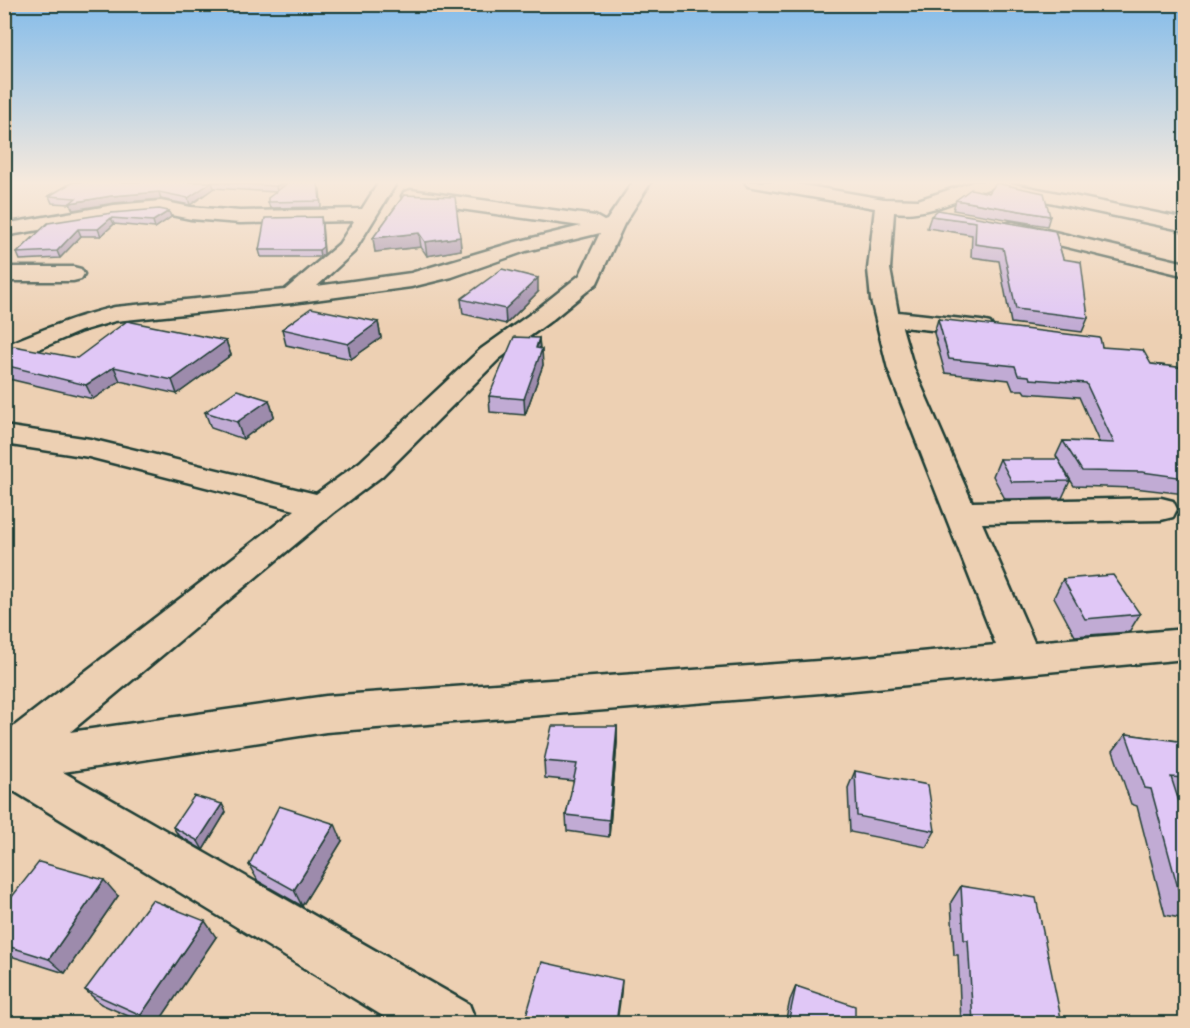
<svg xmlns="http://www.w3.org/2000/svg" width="1190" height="1028" viewBox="0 0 1190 1028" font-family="Pangolin,sans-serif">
  <rect width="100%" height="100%" fill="#edd0b3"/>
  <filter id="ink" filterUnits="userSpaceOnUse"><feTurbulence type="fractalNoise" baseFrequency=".0167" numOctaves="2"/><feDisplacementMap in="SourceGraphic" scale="12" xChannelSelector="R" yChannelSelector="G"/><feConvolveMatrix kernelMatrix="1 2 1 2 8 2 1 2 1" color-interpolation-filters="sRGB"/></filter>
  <g filter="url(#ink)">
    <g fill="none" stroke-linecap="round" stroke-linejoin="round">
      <g stroke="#1f3d34" stroke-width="5">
        <path id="street" d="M 379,182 L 397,182 L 354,252 L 317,286 L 411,273 L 512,243 L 581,226 L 411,202 L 404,200 L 402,196 L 404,192 L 411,190 L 595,216 L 604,221 L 607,220 L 633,182 L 651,182 L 624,224 L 597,283 L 552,320 L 499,359 L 382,476 L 333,513 L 70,732 L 326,696 L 833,660 L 996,645 L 888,369 L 871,300 L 868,269 L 875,208 L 754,187 L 748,186 L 745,182 L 785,182 L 884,199 L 918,200 L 973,182 L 1004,182 L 1186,219 L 1186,231 L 1002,192 L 996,191 L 993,187 C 963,198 926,217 894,212 L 890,269 L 898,312 L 981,321 L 990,323 L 993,328 L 990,333 L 981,335 L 902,327 L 914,369 L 972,502 L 1161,498 L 1173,501 L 1177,509 L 1173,517 L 1161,520 L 982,523 L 1034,642 L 1186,629 L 1186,659 L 833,692 L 326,732 L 63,772 L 469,1004 L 477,1024 L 396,1024 L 4,785 L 4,734 L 295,510 L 89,457 L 4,444 L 4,426 L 90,439 L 316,494 L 360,462 L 481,349 L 536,310 L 580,275 L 600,233 L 526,251 L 452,277 L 411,287 L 292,303 L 115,321 L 81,331 L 4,364 L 4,346 C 41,330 76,316 115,307 L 285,290 L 339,244 L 354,221 L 240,223 L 191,219 L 161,213 L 114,217 L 4,236 L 4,224 L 114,205 L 161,201 L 191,207 L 240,211 L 362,209 Z
          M 1012,222 L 1186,263 L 1186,276 L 1005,232 L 1002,228 L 1005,224 Z
          M 4,267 L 73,267 L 81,269 L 84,274 L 81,279 L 73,281 L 4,281 Z"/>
      </g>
      <use href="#street" fill="#edd0b3" fill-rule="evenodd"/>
    </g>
    <path fill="#c1abd4" stroke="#1f3d34" stroke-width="1.5" d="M 73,182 L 312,182 L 320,189 L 321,207 L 270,208 L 268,202 L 276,192 L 214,188 L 190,205 L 161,199 L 114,203 L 73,210 L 70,204 L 52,203 L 49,196 Z
      M 404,195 L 460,237 L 461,250 L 427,256 L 421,247 L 375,252 L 373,238 Z
      M 956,200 L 1050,216 L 1047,226 L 953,210 Z
      M 112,213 L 171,217 L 155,228 L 114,224 L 101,236 L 81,236 L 60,258 L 20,260 L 17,253 Z
      M 931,216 L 1055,231 L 1063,259 L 1088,318 L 1082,332 L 1011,323 L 999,261 L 971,257 L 972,235 L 927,228 Z
      M 321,217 L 322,224 L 324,254 L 320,257 L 261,257 L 259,250 Z
      M 538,292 L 506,324 L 463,314 L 461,299 Z
      M 938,319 L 1102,347 L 1151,364 L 1185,368 L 1185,494 L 1134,488 L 1074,486 L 1056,456 L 1063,441 L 1099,442 L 1079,397 L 1025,393 L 1023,390 L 1013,390 L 1009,380 L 945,373 L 934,333 Z
      M 378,322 L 381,338 L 351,359 L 286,345 L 282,329 Z
      M 539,338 L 540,349 L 543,365 L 525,415 L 490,412 L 489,396 Z
      M 226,341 L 231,355 L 177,394 L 120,381 L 93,399 L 9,379 L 4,370 L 4,353 L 77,358 Z
      M 269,400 L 274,416 L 243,439 L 211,428 L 205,412 Z
      M 1000,459 L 1070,481 L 1062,498 L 1005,499 L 993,476 Z
      M 1063,579 L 1140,614 L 1129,632 L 1075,636 L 1054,597 Z
      M 617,726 L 617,743 L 609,837 L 567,831 L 566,815 L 574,781 L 545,778 L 544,761 Z
      M 1126,734 L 1185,742 L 1185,796 L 1177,795 L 1185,820 L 1185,919 L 1165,915 L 1137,806 L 1131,804 L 1113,751 Z
      M 855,771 L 935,831 L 926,847 L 850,832 L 848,788 Z
      M 222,804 L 226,812 L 203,850 L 178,835 L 173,827 Z
      M 342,841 L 302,906 L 258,881 L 249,865 Z
      M 961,886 L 1062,1023 L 961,1023 L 958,955 L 954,955 L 951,902 Z
      M 118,896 L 65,973 L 4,954 L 4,907 Z
      M 216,937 L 158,1023 L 144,1023 L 101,1004 L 85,990 Z
      M 796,986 L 855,1023 L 785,1023 L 790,1000 Z"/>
    <path fill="#9d8bac" stroke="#1f3d34" stroke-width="1.5" d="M 212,182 L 214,188 L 190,205 L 188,198 Z
      M 285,182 L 301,182 L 277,192 L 276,186 Z
      M 159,192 L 161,199 L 114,203 L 73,210 L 70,203 L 111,196 Z
      M 169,211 L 171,217 L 155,228 L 153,221 Z
      M 321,217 L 322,224 L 324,254 L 320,257 L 319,250 Z
      M 111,218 L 114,224 L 101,236 L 98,229 Z
      M 78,229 L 81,236 L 60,258 L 57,251 Z
      M 419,233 L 421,247 L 375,252 L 373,238 Z
      M 460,237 L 461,250 L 427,256 L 425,242 Z
      M 538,278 L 538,292 L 506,324 L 505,309 Z
      M 378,322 L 381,338 L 351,359 L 348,344 Z
      M 539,338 L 540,354 L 542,349 L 543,365 L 525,415 L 524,399 Z
      M 226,341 L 231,355 L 177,394 L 172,380 Z
      M 114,367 L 120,381 L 93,399 L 86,385 Z
      M 269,400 L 274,416 L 243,439 L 237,422 Z
      M 617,726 L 617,743 L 609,837 L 609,820 Z
      M 222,804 L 226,812 L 203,850 L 198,841 Z
      M 335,824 L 342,841 L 302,906 L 294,890 Z
      M 104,880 L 118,896 L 65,973 L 49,959 Z
      M 205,921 L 216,937 L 158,1023 L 150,1023 L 141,1015 Z
      M 622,980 L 621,994 L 617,1023 L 616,1023 Z"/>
    <path fill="#e0c7f6" stroke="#1f3d34" stroke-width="1.5" d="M 73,182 L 285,182 L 276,186 L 212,182 L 188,198 L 159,192 L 111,196 L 70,203 L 76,198 L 49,196 Z
      M 289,182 L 318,182 L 320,201 L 268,202 L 268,198 Z
      M 996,183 L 1044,193 L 1050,216 L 956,200 L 971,189 L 989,193 Z
      M 404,195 L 455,197 L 460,237 L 425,242 L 419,233 L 373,238 Z
      M 159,209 L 169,211 L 153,221 L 111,218 L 98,229 L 78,229 L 57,251 L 17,253 L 48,223 L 112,213 Z
      M 938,210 L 1055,231 L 1063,259 L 1081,262 L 1088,318 L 1016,309 L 1003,248 L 975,244 L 976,222 L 931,216 Z
      M 321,217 L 323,247 L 319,250 L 259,250 L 265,218 Z
      M 502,269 L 538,278 L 505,309 L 461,299 Z
      M 311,308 L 378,322 L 348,344 L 282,329 Z
      M 938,319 L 1100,338 L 1102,347 L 1143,350 L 1151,364 L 1185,368 L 1185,478 L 1142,472 L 1082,471 L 1063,441 L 1114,443 L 1086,383 L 1030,379 L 1029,376 L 1018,375 L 1015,366 L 949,359 Z
      M 127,321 L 226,341 L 172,380 L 114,367 L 86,385 L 4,365 L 5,349 L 14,346 L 77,358 Z
      M 514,337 L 539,338 L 536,348 L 542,349 L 524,399 L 489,396 Z
      M 237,390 L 269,400 L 237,422 L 205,412 Z
      M 1000,459 L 1058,459 L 1070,481 L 1012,482 Z
      M 1113,575 L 1140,614 L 1085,619 L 1063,579 Z
      M 552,726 L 617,726 L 609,820 L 566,815 L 577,764 L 544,761 Z
      M 1126,734 L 1185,742 L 1185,778 L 1171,777 L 1185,820 L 1185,900 L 1181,899 L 1151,789 L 1145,788 Z
      M 855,771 L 928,785 L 935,831 L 857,816 Z
      M 194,796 L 222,804 L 198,841 L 173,827 Z
      M 279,806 L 335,824 L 294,890 L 249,865 Z
      M 39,862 L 104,880 L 49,959 L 4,945 L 4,907 Z
      M 961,886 L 1036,898 L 1062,1023 L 973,1023 L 968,940 L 964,940 Z
      M 152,900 L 205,921 L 141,1015 L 85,990 Z
      M 542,962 L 622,980 L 616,1023 L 524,1023 Z
      M 796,986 L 855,1006 L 855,1023 L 788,1023 Z"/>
  </g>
  <linearGradient id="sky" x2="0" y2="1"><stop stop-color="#84bcea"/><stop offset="0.56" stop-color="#f7eadd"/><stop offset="1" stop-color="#f7eadd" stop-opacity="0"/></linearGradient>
  <rect width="1190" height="326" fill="url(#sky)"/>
  <rect width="1190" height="1028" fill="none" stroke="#edd0b3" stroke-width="24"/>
  <rect x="12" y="12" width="1166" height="1004" fill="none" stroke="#1f3d34" stroke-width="2" filter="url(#ink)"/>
</svg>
